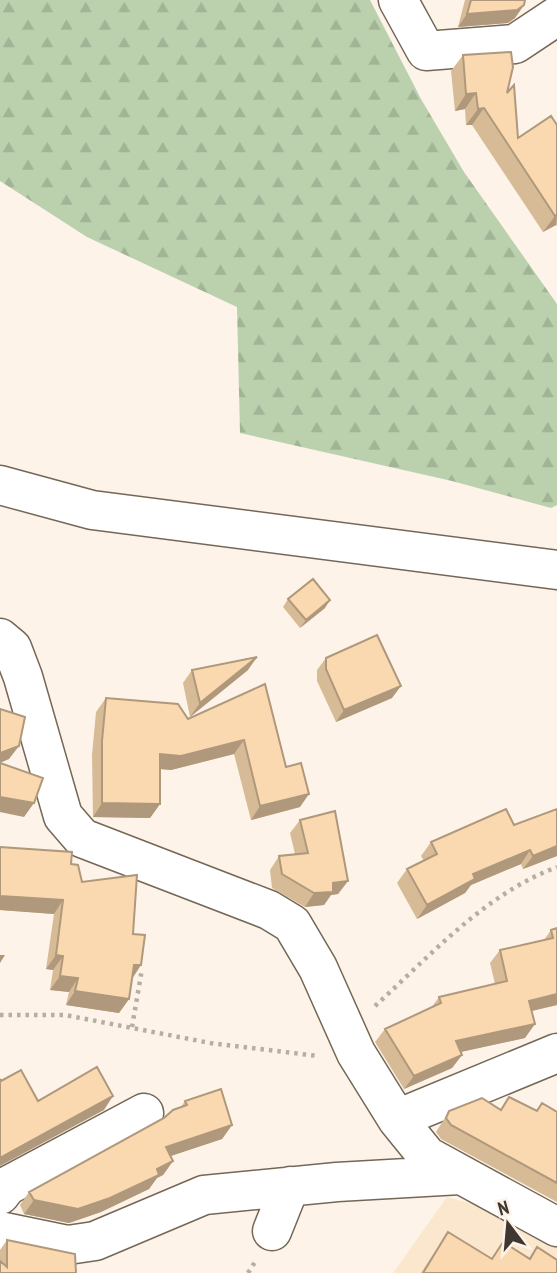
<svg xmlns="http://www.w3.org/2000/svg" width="557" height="1273" viewBox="0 0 557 1273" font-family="'PT Sans Narrow',sans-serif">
  <defs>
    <pattern id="forest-firs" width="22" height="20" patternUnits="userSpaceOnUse" patternTransform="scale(1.75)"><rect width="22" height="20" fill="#bbd1ae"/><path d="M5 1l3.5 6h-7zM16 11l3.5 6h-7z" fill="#a2b496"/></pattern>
  </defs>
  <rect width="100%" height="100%" fill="#fdf3e8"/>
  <path fill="#fbe7cd" d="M 447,1197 L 500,1212 L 557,1243 L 557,1273 L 393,1273 Z"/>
  <path fill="url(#forest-firs)" d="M 0,0 L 370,0 L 421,99 L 464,172 L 557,304 L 557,505 L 551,508 L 452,481 L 240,433 L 237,307 L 87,237 L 0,181 Z"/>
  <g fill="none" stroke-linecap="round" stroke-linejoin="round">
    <g stroke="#746756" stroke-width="41">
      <path id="minor" d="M 398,0 L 426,51 L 515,44 L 557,16
        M 0,485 L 92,510 L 557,570
        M 0,638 L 12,648 L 23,677 L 63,816 L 82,838 L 269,910 L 292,924 L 318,968 L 356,1053 L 397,1119 L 427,1156 L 557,1227
        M 397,1119 L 557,1053
        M 0,1195 L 7,1186 L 144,1113
        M 0,1231 L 68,1245 L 95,1241 L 204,1195 L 337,1182 L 460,1175
        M 272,1231 L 290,1186"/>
    </g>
    <path stroke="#b6aea4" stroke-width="4.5" stroke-dasharray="3.5 5" stroke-linecap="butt" d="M 375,1006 C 431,955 485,894 557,867
      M 0,1015 L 65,1015 L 210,1043 L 318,1056
      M 132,1027 L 142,969
      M 248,1273 L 255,1262"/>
    <use href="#minor" stroke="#fff" stroke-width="38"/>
  </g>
  <path fill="#d7bb97" d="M 465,0 L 525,0 L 524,5 L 515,18 L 508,23 L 458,27 Z
    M 463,55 L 507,93 L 518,138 L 557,125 L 557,226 L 556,225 L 543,232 L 472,125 L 466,125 L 465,109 L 455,111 L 451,71 Z
    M 288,599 L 325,608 L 300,628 L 283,607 Z
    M 326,658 L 392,698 L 336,722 L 317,681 L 317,670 Z
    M 192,670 L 248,670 L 190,717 L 183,683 Z
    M 265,684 L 286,767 L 300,807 L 251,820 L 234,754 L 171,770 L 160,769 L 160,804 L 150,818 L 93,817 L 92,755 L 96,712 L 106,698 L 188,719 Z
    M 300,820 L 348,881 L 338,894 L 331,895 L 324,905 L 305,907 L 272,888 L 270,870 L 279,856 L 295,854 L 290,833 Z
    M 514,825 L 557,856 L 523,869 L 521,864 L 471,885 L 465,893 L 417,919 L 397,883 L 407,869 L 424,861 L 421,856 L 431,842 Z
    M 0,847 L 71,864 L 82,882 L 133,934 L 132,979 L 129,999 L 119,1013 L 66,1005 L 69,992 L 50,990 L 53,970 L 46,969 L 54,914 L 0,910 Z
    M 557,928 L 557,1005 L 531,1011 L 525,1038 L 460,1052 L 462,1055 L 452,1068 L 404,1089 L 375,1042 L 385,1029 L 431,1008 L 439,997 L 495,984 L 490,963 L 500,950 L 544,940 L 551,930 Z
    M 185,1101 L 232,1125 L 222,1139 L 170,1156 L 173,1161 L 163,1175 L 157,1178 L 149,1189 L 101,1212 L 69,1223 L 24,1214 L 20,1205 L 29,1192 L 164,1118 L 181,1107 Z
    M 542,1103 L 557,1112 L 557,1202 L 441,1139 L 436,1132 L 449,1111 L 500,1110 L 536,1111 Z
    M 448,1232 L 491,1259 L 503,1242 L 529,1258 L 537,1247 L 557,1273 L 421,1273 Z
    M 7,1240 L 76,1273 L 0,1273 L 0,1250 Z"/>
  <path fill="#af987b" d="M 524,5 L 515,18 L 508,23 L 458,27 L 467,14 Z
    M 476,93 L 465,109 L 455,111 L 466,94 Z
    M 484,108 L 472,125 L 466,125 L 478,109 Z
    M 557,215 L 556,225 L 543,232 L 555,216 Z
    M 330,600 L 325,608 L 300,628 L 306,620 Z
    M 257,657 L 248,670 L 190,717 L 200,703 Z
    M 401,686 L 392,698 L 336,722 L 344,710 Z
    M 244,740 L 234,754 L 171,770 L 150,768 L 160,754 Z
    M 19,746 L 9,759 L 0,763 L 0,753 Z
    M 309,794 L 300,807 L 251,820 L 260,806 Z
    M 0,797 L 34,803 L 24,817 L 0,812 Z
    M 102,803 L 160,804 L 150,818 L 93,817 Z
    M 557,846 L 557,856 L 523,869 L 533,856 Z
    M 530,850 L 521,864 L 471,885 L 465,893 L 417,919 L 427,905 L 473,874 Z
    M 348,881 L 338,894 L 331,895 L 324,905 L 305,907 L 314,893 L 333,883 Z
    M 0,896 L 63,900 L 54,914 L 0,910 Z
    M 0,955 L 5,955 L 0,963 Z
    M 56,955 L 63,956 L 53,970 L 46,969 Z
    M 134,965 L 141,965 L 132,979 Z
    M 60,976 L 78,978 L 69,992 L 50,990 Z
    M 75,991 L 129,999 L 119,1013 L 66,1005 Z
    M 557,994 L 557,1005 L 519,1014 L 529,1001 Z
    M 535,1024 L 525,1038 L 447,1055 L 456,1041 Z
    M 462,1055 L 452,1068 L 404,1089 L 414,1076 Z
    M 113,1096 L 104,1110 L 0,1166 L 0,1158 Z
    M 232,1125 L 222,1139 L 156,1161 L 166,1147 Z
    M 173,1161 L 163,1175 L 157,1178 L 149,1189 L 101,1212 L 69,1223 L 24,1214 L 34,1200 L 157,1169 Z"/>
  <path fill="#fad9b0" stroke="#af987b" stroke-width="2" d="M 471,0 L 525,0 L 524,5 L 517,10 L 467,14 Z
    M 511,52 L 513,67 L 507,93 L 514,85 L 518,138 L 551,116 L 557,125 L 557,215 L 555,216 L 484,108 L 478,109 L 476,93 L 466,94 L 463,55 Z
    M 313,579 L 330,600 L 306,620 L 288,599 Z
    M 377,635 L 401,686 L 344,710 L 326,669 L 326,658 Z
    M 257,657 L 200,703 L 192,670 Z
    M 265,684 L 286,767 L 301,763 L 309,794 L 260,806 L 244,740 L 181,756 L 160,754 L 160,804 L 102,803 L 102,741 L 106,698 L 178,704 L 188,719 Z
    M 0,709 L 25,717 L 19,746 L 0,753 Z
    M 0,763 L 43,778 L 34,803 L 0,797 Z
    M 506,809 L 514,825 L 557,809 L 557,846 L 533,856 L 530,850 L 473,874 L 475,879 L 427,905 L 407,869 L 437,854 L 431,842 Z
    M 335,811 L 348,881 L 333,883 L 333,892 L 314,893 L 282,874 L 279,856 L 308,853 L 300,820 Z
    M 0,847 L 72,852 L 71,864 L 78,865 L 82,882 L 137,875 L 133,934 L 145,935 L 141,965 L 134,965 L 129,999 L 75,991 L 78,978 L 60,976 L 63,956 L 56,955 L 63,900 L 0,896 Z
    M 557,928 L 557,994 L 529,1001 L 535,1024 L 456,1041 L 462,1055 L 414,1076 L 385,1029 L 441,1003 L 439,997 L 507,981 L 500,950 L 553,938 L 551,930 Z
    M 97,1067 L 113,1096 L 0,1158 L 0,1079 L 1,1081 L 21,1070 L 38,1101 Z
    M 221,1089 L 232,1125 L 166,1147 L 173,1161 L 157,1169 L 159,1175 L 110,1198 L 78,1209 L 34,1200 L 29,1192 L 164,1118 L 173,1110 L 187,1105 L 185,1101 Z
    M 509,1097 L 537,1111 L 542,1103 L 557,1112 L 557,1183 L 451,1125 L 446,1118 L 449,1111 L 482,1098 L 501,1110 Z
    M 448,1232 L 492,1259 L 503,1242 L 530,1259 L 537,1247 L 557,1260 L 557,1273 L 423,1273 Z
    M 7,1240 L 75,1254 L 76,1273 L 0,1273 L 0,1261 L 7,1267 Z"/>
  <g transform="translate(508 1224) rotate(344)" stroke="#fdf3e8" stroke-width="5" paint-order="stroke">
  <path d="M0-5L12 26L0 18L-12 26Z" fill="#3e3831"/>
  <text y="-10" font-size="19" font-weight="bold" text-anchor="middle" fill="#3e3831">N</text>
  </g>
</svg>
